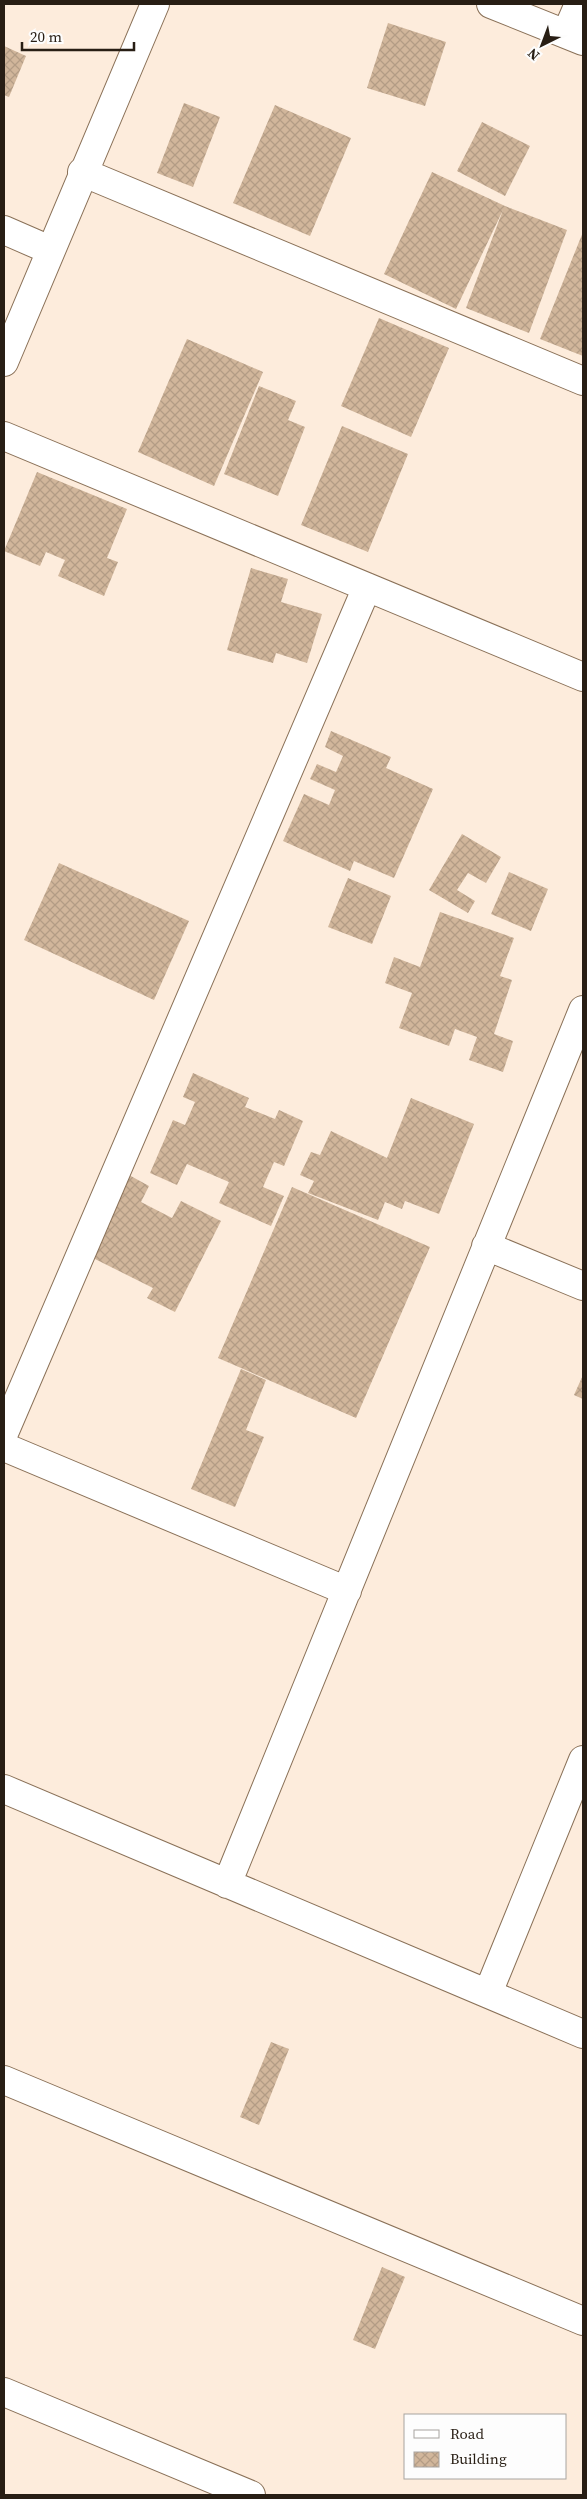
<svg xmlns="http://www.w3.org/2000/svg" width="587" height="2499" viewBox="0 0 587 2499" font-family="'Source Serif 4',serif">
  <defs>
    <pattern id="building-cross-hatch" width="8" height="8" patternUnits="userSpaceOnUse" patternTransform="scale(1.25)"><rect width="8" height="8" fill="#d1b69b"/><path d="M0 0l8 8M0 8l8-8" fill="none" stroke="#b39c85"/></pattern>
  </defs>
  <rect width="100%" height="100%" fill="#fdecdc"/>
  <path fill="url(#building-cross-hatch)" d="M 388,23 L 446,42 L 425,106 L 367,88 Z
    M 4,46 L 26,56 L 9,97 L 4,95 Z
    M 184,103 L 220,117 L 193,187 L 157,173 Z
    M 275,105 L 351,138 L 310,236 L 233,203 Z
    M 482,122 L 530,146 L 505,196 L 457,171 Z
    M 432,172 L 505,206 L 567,230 L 529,333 L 466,308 L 503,210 L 456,309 L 384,274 Z
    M 583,232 L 583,356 L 540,339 Z
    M 379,318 L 449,348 L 411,437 L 341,406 Z
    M 187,339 L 263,372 L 214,486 L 138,452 Z
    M 259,386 L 296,401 L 288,420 L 305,427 L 278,496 L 224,474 Z
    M 342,426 L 408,454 L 368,552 L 301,525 Z
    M 37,472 L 127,509 L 107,558 L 118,562 L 104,596 L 58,576 L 65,560 L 46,552 L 40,566 L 4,551 Z
    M 251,568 L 288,579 L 281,602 L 322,614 L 307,663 L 276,653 L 273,663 L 227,650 Z
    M 331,731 L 391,757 L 386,768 L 433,789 L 394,878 L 354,861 L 350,871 L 283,841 L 304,794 L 329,805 L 335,790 L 310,779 L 317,764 L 336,772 L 343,756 L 325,747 Z
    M 462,834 L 501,857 L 486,883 L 468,873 L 457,890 L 475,901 L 468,913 L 429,890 Z
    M 59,863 L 189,921 L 154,1000 L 24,940 Z
    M 509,872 L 548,889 L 531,931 L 491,914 Z
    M 348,878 L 391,896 L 372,944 L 328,927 Z
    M 440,912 L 514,938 L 500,976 L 512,980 L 494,1034 L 513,1041 L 503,1072 L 469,1060 L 477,1037 L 455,1029 L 449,1046 L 399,1028 L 412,993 L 385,983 L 394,957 L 420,967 Z
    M 193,1073 L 249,1098 L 245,1107 L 275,1119 L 279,1110 L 303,1121 L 284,1166 L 274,1162 L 263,1187 L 284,1196 L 271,1226 L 219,1203 L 229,1182 L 187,1164 L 177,1185 L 150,1173 L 173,1120 L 185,1125 L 195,1102 L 183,1097 Z
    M 411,1098 L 474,1124 L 439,1214 L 405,1201 L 402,1209 L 385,1202 L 378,1220 L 308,1193 L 314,1181 L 300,1175 L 311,1152 L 320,1155 L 331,1131 L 387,1158 Z
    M 129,1175 L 149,1186 L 141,1202 L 172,1218 L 181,1201 L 221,1221 L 175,1312 L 147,1298 L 153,1288 L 89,1256 Z
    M 292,1187 L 430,1247 L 356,1418 L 218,1358 Z
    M 241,1369 L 266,1380 L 246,1430 L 264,1437 L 235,1507 L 191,1489 Z
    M 583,1375 L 583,1399 L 574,1395 Z
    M 271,2042 L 289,2049 L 259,2125 L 240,2117 Z
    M 382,2267 L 405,2277 L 375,2349 L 353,2340 Z"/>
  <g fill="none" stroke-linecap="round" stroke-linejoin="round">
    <g stroke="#8a7158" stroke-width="30">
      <path id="street" d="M 491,4 L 583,41
        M 566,34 L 579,4
        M 82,172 L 583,381
        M 4,230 L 50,250
        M 4,436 L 583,677
        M 486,1246 L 583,1286
        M 4,1433 L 367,587
        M 4,1447 L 347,1591
        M 4,1789 L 583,2034
        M 227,1884 L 583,1010
        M 488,1993 L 583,1760
        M 4,2080 L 583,2321
        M 4,2392 L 251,2495"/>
    </g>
    <g stroke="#8a7158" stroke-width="30">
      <path id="secondary" d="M 4,362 L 155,4"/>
    </g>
    <use href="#street" stroke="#fff" stroke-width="28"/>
    <use href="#secondary" stroke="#fff" stroke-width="28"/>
  </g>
  <rect width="587" height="2499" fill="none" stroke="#281e14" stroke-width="10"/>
  <rect x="404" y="2414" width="162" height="65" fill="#fdfdfd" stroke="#a8a4a0"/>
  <rect x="414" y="2430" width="25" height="8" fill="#ffffff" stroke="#a8a4a0"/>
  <text x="450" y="2439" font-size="15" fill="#281e14">Road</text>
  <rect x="414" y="2452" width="25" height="15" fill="url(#building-cross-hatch)" stroke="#a8a4a0"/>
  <text x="450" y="2464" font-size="15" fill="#281e14">Building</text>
  <g transform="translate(542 45) rotate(222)" stroke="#fdfdfd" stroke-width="4" paint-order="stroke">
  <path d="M0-4L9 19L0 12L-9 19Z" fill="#281e14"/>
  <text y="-8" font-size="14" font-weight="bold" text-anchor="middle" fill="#281e14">N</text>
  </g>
  <path d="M22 42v8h112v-8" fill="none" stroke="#281e14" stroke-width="2.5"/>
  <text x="30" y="42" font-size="15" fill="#281e14" stroke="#fdfdfd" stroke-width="4" paint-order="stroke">20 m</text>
</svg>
